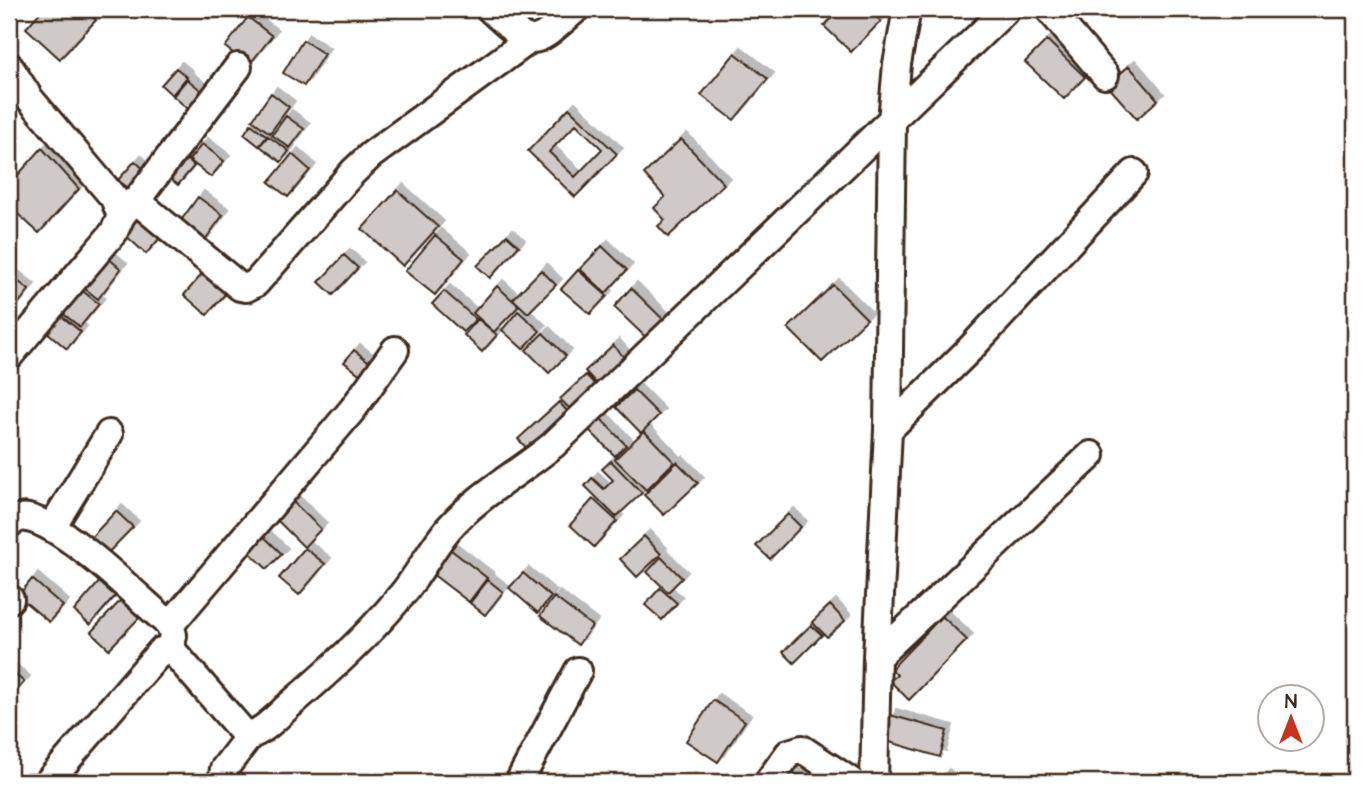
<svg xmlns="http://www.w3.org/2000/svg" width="1364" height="791" viewBox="0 0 1364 791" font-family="'Architects Daughter',sans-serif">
  <defs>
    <filter id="shadow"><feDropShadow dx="6" dy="-6" stdDeviation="0" flood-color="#0004"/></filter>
  </defs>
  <rect width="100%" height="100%" fill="#fff"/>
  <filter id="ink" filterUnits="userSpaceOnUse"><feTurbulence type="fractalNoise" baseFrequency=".0143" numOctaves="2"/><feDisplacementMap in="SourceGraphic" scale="14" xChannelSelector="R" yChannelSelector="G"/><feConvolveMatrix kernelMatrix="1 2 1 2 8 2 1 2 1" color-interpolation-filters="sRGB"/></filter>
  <g filter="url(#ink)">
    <path fill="#cfcac7" stroke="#3b2a1e" stroke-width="2" fill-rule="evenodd" filter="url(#shadow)" d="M 43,9 L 83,9 L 96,20 L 60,59 L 26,28 Z
      M 197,9 L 216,9 L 209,18 Z
      M 840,9 L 868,9 L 881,21 L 851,52 L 824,26 Z
      M 248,17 L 272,36 L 249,65 L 225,47 Z
      M 303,40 L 324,54 L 304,86 L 283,73 Z
      M 1047,40 L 1085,77 L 1064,99 L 1025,62 Z
      M 735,53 L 768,79 L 734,120 L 701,95 Z
      M 1129,66 L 1158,100 L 1137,119 L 1107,85 Z
      M 176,68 L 187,77 L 172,95 L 161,85 Z
      M 187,79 L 208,96 L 193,113 L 173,96 Z
      M 271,93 L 289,107 L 270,133 L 252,120 Z
      M 569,108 L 617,154 L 575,197 L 528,151 ZM 576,124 L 602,149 L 575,177 L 549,152 Z
      M 286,116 L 304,129 L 290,148 L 272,135 Z
      M 251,124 L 267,136 L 259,146 L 244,134 Z
      M 268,136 L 289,151 L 281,162 L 260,146 Z
      M 681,139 L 724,184 L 668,237 L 658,226 L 665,220 L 654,208 L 665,197 L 644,174 Z
      M 202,144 L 224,161 L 211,177 L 189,160 Z
      M 42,148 L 79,189 L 39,233 L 9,206 L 9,185 Z
      M 175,150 L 194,166 L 178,185 L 159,169 Z
      M 292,154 L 310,170 L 288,197 L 269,182 Z
      M 135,161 L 152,177 L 136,195 L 118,180 Z
      M 397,190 L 438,227 L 403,266 L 362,229 Z
      M 198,197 L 223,215 L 199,248 L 174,230 Z
      M 137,218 L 160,238 L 146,254 L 124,234 Z
      M 435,235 L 464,259 L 435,295 L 405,271 Z
      M 507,235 L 519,246 L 490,278 L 477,266 Z
      M 602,246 L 627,270 L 606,293 L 580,269 Z
      M 102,253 L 121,269 L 98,299 L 78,283 Z
      M 344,255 L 358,268 L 333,295 L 319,282 Z
      M 541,270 L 556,285 L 528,313 L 513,299 Z
      M 578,270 L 607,296 L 590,314 L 561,289 Z
      M 203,273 L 226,293 L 207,315 L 184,295 Z
      M 9,274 L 29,290 L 10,314 L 9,314 Z
      M 75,285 L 99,304 L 80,327 L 56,308 Z
      M 833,285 L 867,319 L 822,362 L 788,328 Z
      M 497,286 L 519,306 L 494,332 L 473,313 Z
      M 631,288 L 673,329 L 656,347 L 614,307 Z
      M 444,291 L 476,319 L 463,332 L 432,304 Z
      M 54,310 L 81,332 L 67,349 L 40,326 Z
      M 518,311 L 540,331 L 523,349 L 502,330 Z
      M 478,319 L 497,335 L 482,352 L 464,335 Z
      M 543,333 L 566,356 L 549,373 L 526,350 Z
      M 613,345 L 630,364 L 602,390 L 585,371 Z
      M 354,350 L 377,368 L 367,380 L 344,362 Z
      M 586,375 L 604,394 L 579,418 L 560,399 Z
      M 634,390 L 659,415 L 641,433 L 616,407 Z
      M 559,402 L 576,421 L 536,458 L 518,439 Z
      M 601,419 L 626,445 L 615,456 L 589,430 Z
      M 644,431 L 674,462 L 646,490 L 615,459 Z
      M 611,461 L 642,493 L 616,517 L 585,486 L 592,478 L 604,489 L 613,480 L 602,469 Z
      M 677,462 L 698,483 L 664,515 L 644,495 Z
      M 288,497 L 321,529 L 304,547 L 271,514 Z
      M 593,499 L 617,521 L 594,547 L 570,525 Z
      M 116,511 L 133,527 L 99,562 L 83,546 Z
      M 788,514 L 801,527 L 770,559 L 756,546 Z
      M 257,530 L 282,554 L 267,569 L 242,545 Z
      M 644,536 L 661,554 L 637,577 L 620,559 Z
      M 446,546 L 487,578 L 469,602 L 427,570 Z
      M 305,548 L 325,564 L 299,595 L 279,578 Z
      M 661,557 L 682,578 L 668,592 L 647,572 Z
      M 523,573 L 551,597 L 538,613 L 509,588 Z
      M 32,579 L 63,606 L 49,622 L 18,596 Z
      M 101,580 L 117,594 L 90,625 L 74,611 Z
      M 488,580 L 503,592 L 485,615 L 470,603 Z
      M 660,588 L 677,603 L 662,620 L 645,605 Z
      M 554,597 L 592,626 L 578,645 L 540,616 Z
      M 123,598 L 141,616 L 109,649 L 91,632 Z
      M 830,605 L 845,621 L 827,637 L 812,622 Z
      M 942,616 L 967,640 L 909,700 L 890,681 L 897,675 L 891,669 Z
      M 811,625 L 822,635 L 794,663 L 783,652 Z
      M 9,669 L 24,682 L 11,697 L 9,696 Z
      M 713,700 L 745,721 L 718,762 L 686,741 Z
      M 890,715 L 947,731 L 940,757 L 883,740 Z
      M 789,769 L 806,782 L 779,782 Z
      M 943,775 L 952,782 L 937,782 Z"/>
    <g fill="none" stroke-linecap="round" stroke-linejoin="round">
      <g stroke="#3b2a1e" stroke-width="32">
        <path id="minor" d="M 490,9 C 535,50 531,48 576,9
          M 1049,9 L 1105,75
          M 9,66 L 30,99 L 114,198 L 121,216 L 114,232 L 9,356
          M 136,201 L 238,67
          M 121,216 L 132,202 L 137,201 L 240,287 L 246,288 L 256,283 L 353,172 L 371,155 L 529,40
          M 888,430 L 970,349 L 1134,173
          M 9,524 C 15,519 21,516 28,518 C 67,526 137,597 170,625 L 173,635 L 172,640
          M 52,527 L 109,434
          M 9,600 L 10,599
          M 170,625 L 353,409 L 395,350
          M 877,657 L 1091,455
          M 48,782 L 161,651 L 171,649 L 243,732 L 250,735 C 266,730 279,714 292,703 C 329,671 368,636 399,598 C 418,577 430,550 449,528 C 478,495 519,473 553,445 L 1007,9
          M 222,782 L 224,769 L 250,735
          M 519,782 L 578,671
          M 768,782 L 789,753 L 802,749 L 852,782
          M 874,782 L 877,657 L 888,430 L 892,121 L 897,64 L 907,9"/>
      </g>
      <use href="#minor" stroke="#fff" stroke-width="26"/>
    </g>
  </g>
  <rect width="1364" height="791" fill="none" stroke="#fff" stroke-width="35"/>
  <rect x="18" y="18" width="1329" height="756" fill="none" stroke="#3b2a1e" stroke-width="2.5" filter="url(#ink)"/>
  <g transform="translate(1291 718)"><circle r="33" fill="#ffffff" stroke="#b1aaa5" stroke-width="2"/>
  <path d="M0-5L12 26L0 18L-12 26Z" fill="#c8321e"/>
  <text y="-10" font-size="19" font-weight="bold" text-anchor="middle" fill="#3b2a1e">N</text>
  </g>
</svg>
